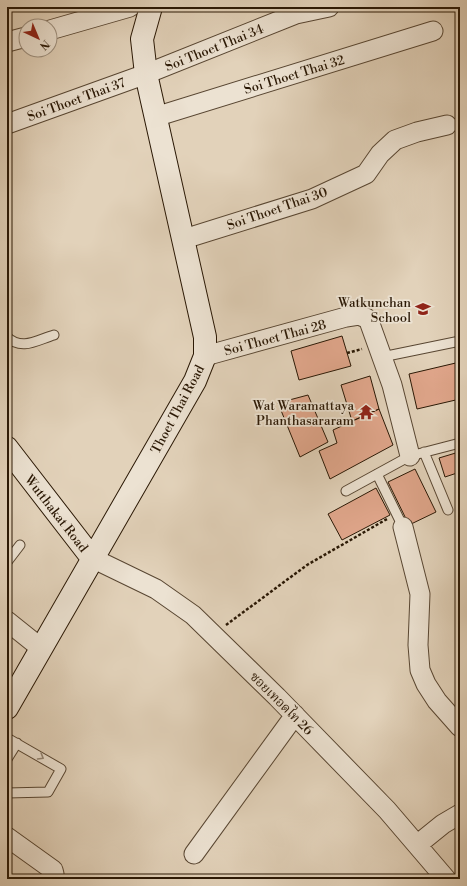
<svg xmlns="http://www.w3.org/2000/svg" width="467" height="886" viewBox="0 0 467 886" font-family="'Libre Bodoni','Noto Serif Thai',serif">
  <rect width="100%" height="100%" fill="#e2d2ba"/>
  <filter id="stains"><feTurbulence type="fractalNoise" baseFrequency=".005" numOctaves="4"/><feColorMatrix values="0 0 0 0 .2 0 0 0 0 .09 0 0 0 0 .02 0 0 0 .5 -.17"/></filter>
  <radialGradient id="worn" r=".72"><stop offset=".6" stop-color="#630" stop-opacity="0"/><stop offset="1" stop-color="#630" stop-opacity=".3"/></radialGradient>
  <path fill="#e0a68b" stroke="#2a1805" d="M 342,336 L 351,366 L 299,380 L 291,351 Z
    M 460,362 L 460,399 L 417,409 L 409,374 Z
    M 370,376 L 379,409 L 352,421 L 341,385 Z
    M 308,395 L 328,442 L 300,457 L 278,403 Z
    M 379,409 L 393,445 L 330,479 L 319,451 L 337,443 L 333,430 Z
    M 459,452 L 460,456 L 460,472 L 445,477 L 439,458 Z
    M 415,469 L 436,512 L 409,525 L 388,482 Z
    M 376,488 L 390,515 L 342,540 L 328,514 Z"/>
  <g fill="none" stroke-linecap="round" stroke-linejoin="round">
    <g stroke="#584632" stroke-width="11">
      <path id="service" d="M 7,337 C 22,351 37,340 54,335
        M 382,357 L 460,341
        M 424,452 L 448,510
        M 377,474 L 403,527
        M 346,491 L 410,456 L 460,443
        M 7,562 L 20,545
        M 7,738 L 61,769 L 48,792 L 7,793
        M 7,759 L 17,743"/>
    </g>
    <g stroke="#584632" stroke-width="21">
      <path id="minor" d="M 50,30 L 130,7
        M 7,42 L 26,37
        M 155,117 L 433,31
        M 7,124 L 146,74 L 296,14 L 329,7
        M 184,239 L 312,199 L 366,174 L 380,154 L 395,140 L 417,132 L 447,125
        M 205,356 L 346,317 L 359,315 L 366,318 L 369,321 L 392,385 L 410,456
        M 403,527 L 420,594 L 418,645 L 420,670 L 426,684 L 437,701 L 460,727
        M 92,558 L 156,589 L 193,615 L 277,697 L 387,810 L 446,879
        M 7,621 L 42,649
        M 7,837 L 53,870 L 54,874 L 51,879
        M 417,845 L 443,824 L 460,814
        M 194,854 L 295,715"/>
    </g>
    <g stroke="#2a1805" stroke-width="24">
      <path id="secondary" d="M 7,448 L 92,558
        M 7,708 L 195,381 L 205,356 L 205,337 L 146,74 L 142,39 L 151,7"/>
    </g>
    <path stroke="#2a1805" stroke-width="2.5" stroke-dasharray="3 2" stroke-linecap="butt" d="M 347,353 L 362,349
      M 226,625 L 307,565 L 387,519"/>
    <use href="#service" stroke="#ece2d2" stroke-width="9"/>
    <use href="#minor" stroke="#ece2d2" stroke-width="19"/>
    <use href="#secondary" stroke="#ece2d2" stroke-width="22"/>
  </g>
  <defs><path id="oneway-chevron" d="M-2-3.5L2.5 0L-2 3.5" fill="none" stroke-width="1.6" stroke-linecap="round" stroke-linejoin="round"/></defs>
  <use stroke="#958776" href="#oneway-chevron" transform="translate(41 757) rotate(31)"/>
  <defs>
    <g id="school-bare" transform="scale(1.2)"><path d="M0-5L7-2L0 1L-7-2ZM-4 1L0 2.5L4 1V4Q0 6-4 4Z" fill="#8f2418" stroke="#ece2d2" stroke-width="2.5" paint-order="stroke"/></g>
    <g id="temple-bare" transform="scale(1.2)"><path d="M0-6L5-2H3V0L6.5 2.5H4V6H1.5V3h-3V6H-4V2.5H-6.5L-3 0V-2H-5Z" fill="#8f2418" stroke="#ece2d2" stroke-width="2.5" paint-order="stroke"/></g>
  </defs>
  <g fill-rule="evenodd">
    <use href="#school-bare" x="423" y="309"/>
    <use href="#temple-bare" x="366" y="412"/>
  </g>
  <g text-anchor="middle" stroke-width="3.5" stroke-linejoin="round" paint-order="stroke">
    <g font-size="13" fill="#2a1805" stroke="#ece2d2">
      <text transform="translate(214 47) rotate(-22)" y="5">Soi Thoet Thai 34</text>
      <text transform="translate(294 74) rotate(-17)" y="5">Soi Thoet Thai 32</text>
      <text transform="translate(76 99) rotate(-20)" y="5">Soi Thoet Thai 37</text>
      <text transform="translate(277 208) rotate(-19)" y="5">Soi Thoet Thai 30</text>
      <text transform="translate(275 337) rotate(-15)" y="5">Soi Thoet Thai 28</text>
      <text transform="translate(177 409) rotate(-62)" y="5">Thoet Thai Road</text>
      <text transform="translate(57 513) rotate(52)" y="5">Wutthakat Road</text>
      <text transform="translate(282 703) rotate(45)" y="5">ซอยเทอดไท 26</text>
    </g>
    <g font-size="13" fill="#2a1805" stroke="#ece2d2" text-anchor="end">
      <text x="411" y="307">Watkunchan<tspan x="411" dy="15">School</tspan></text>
      <text x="354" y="410">Wat Waramattaya<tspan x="354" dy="15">Phanthasararam</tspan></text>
    </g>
  </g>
  <rect width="467" height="886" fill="none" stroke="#e2d2ba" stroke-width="24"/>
  <rect x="8" y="8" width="451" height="870" fill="none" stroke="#2a1805" stroke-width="2"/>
  <rect x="12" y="12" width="443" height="862" fill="none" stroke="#2a1805"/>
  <g transform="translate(38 38) rotate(136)"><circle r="19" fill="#ece2d2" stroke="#9e9180"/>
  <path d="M0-3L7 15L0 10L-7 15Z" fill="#8f2418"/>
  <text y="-6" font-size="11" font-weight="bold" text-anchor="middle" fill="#2a1805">N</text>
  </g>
  <rect width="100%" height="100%" filter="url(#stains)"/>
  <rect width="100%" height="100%" fill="url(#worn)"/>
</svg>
